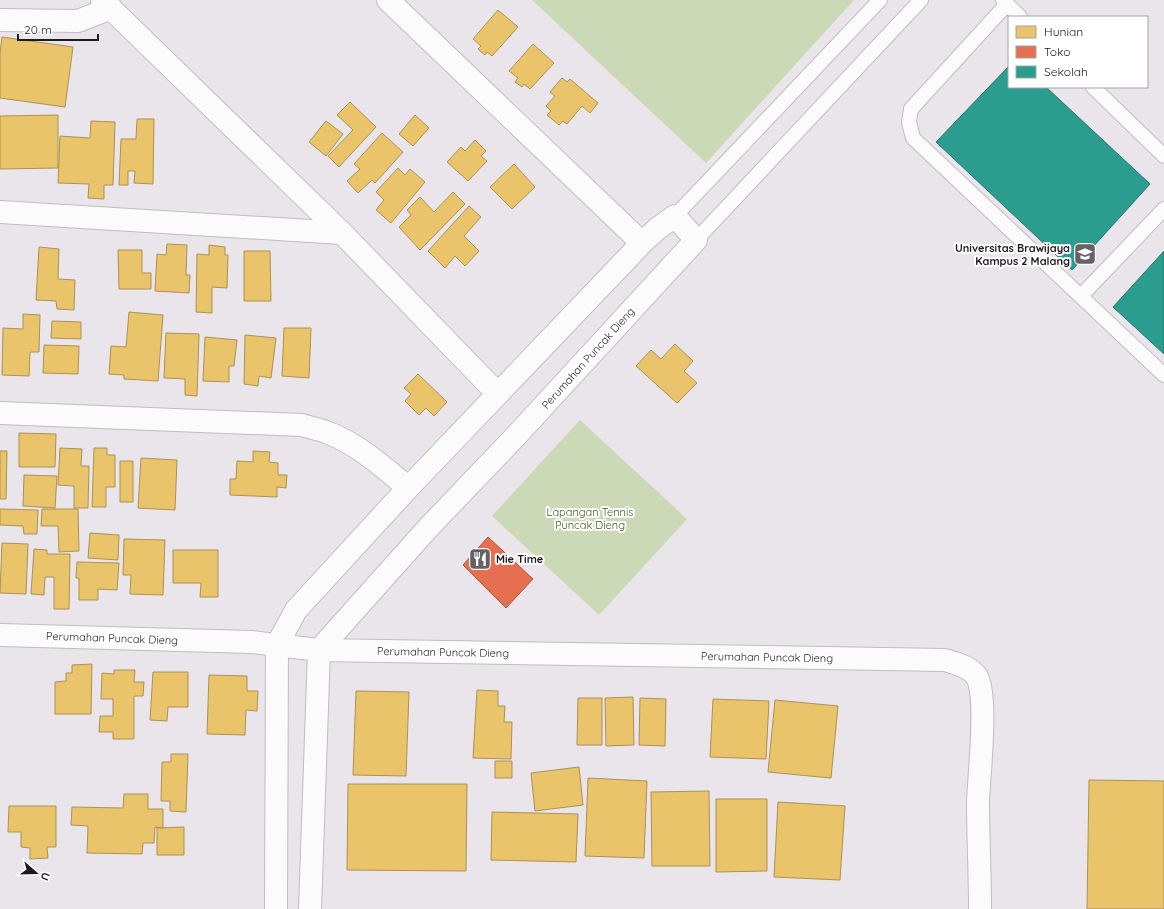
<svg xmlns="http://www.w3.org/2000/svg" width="1164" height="909" viewBox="0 0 1164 909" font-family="Quicksand,sans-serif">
  <rect width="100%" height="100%" fill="#eae5ea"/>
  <path fill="#ccd9b6" d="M 532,0 L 854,0 L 706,163 Z
    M 580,420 L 687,519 L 599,615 L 492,516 Z"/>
  <path fill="#e9c46a" stroke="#ac9153" d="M 498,10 L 518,27 L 492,56 L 487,52 L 485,55 L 478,49 L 481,46 L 473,39 Z
    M 2,37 L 73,47 L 65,107 L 0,98 L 0,53 Z
    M 533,44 L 554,63 L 530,89 L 524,84 L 522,87 L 515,82 L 518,78 L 509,71 Z
    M 562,78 L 567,82 L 570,79 L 598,103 L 590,113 L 582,106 L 567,124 L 563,121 L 559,125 L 547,115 L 551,111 L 546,106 L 555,96 L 550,92 Z
    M 350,102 L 376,127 L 339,167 L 328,156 L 353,130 L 337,115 Z
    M 58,115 L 58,168 L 0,169 L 0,116 Z
    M 415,115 L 429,128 L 413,146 L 399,134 Z
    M 137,119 L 154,119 L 153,184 L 134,183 L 135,171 L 128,171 L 128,185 L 119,185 L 121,139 L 136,139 Z
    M 91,121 L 115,122 L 113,185 L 104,185 L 104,199 L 88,198 L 89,184 L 58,183 L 60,136 L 90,138 Z
    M 326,121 L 343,134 L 326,156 L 309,142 Z
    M 382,133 L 403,152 L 375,183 L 372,180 L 358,193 L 347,181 L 360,169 L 354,164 Z
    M 475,140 L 486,151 L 481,156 L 487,161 L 468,181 L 447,162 L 461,147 L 465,151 Z
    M 514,164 L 535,187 L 512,209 L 490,187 Z
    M 398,168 L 405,175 L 410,169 L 425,182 L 391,223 L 376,210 L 384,200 L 376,192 Z
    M 453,192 L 465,204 L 420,250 L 399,227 L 411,215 L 407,210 L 420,197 L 434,212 Z
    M 469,206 L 481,217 L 464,236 L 479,251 L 465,266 L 455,256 L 445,268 L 428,251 Z
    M 167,244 L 187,245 L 186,275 L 190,275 L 189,293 L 155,291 L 157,254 L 166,255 Z
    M 209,245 L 225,247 L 225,255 L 228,255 L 227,288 L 212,287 L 212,313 L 196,312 L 197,254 L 209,255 Z
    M 39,247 L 59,249 L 58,279 L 75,280 L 74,310 L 57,309 L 56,301 L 36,300 Z
    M 118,250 L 142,250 L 142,273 L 151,273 L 151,289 L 119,289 Z
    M 244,251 L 270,251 L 271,301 L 244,301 Z
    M 129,312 L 163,315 L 158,381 L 124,379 L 124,375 L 109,374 L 111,346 L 126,347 Z
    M 23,314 L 40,315 L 39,352 L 30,352 L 29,376 L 2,375 L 3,328 L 23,329 Z
    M 52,321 L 81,322 L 81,339 L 51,338 Z
    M 284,328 L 311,328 L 309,378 L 282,376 Z
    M 166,333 L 199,334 L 197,396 L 185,395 L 185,379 L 164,378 Z
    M 245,335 L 276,338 L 271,378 L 259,376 L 258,386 L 244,384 Z
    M 205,337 L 237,340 L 234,366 L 229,366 L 229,382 L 203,381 Z
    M 675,344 L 693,361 L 684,371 L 697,383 L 677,403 L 636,366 L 651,350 L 661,359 Z
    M 44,345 L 79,346 L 78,374 L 43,373 Z
    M 418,374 L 447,402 L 434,416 L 426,408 L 419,415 L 405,401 L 411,394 L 404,388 Z
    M 19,433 L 56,434 L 55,467 L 19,467 Z
    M 60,448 L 82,449 L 81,466 L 89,466 L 88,508 L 74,508 L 74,486 L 58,485 Z
    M 94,448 L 107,448 L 107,455 L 115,455 L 115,487 L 106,487 L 106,507 L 92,507 Z
    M 0,451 L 7,451 L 6,499 L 0,499 Z
    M 253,451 L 270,452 L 269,462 L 278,463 L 278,475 L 287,475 L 286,488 L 277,487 L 277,497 L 230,495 L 230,479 L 236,479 L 237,461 L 253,462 Z
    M 141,458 L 177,460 L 175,510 L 138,508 Z
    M 120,461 L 133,461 L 133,502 L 120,502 Z
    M 24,475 L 57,476 L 55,508 L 23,506 Z
    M 0,509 L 38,510 L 37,534 L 24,534 L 23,526 L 0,525 Z
    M 42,509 L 78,509 L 79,551 L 59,552 L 58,526 L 41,526 Z
    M 90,533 L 119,535 L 118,560 L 88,558 Z
    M 124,539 L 165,540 L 163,595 L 130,594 L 131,575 L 123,575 Z
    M 2,543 L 28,544 L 26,594 L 0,593 Z
    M 34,549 L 47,550 L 47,554 L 70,554 L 69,609 L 54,609 L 54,577 L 45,577 L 44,595 L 31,594 Z
    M 173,550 L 218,550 L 218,597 L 200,597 L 201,583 L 173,583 Z
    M 77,562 L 119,563 L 117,590 L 98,589 L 98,600 L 79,600 L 79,578 L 76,578 Z
    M 92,664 L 91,714 L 55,714 L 55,682 L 66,681 L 66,673 L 72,673 L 72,665 Z
    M 114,670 L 135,670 L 134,682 L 144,682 L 143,696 L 134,696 L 134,739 L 113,739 L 113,732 L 99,732 L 100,716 L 113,716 L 113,699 L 101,699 L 102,673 L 114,674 Z
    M 153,672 L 188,672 L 188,707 L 168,707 L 167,721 L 150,720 Z
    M 209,675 L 247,676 L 247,691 L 258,691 L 257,711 L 246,710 L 245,735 L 207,734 Z
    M 477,690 L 498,691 L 498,706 L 505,706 L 504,722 L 512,722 L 511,759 L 473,758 Z
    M 356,691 L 409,692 L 406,776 L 353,775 Z
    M 633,697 L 634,745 L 606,746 L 605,698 Z
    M 578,698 L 602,698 L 602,745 L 577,745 Z
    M 640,698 L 666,699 L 665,746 L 639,745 Z
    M 713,699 L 769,701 L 766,759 L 710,757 Z
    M 775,700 L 838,706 L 831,778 L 768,772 Z
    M 171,754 L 188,754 L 186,812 L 170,811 L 170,801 L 161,801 L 162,762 L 171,762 Z
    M 495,761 L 512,761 L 512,778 L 495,778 Z
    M 579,767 L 583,805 L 535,811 L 531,773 Z
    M 588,778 L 647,781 L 644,858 L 585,856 Z
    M 1089,780 L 1164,781 L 1164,909 L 1087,909 Z
    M 348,784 L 467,784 L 466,871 L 347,870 Z
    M 709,791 L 710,866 L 652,866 L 651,792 Z
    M 124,794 L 148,794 L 148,809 L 163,809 L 163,828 L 155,827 L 154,843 L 143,843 L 142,854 L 87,853 L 88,826 L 71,825 L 72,807 L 123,808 Z
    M 716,799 L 767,799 L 767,871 L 716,872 Z
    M 778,802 L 845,806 L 840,880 L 774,877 Z
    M 9,806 L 56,806 L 56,847 L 47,847 L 48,858 L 30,859 L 30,848 L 21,847 L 21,832 L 8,832 Z
    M 492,812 L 578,814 L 576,862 L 491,860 Z
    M 184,827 L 184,855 L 157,855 L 157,828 Z"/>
  <path fill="#e76f51" stroke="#aa5641" d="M 488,537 L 533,579 L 506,608 L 463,565 Z"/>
  <path fill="#2a9d8f" stroke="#26766d" d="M 1009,66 L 1009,87 L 1046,87 L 1150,184 L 1072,270 L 936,142 Z
    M 1164,251 L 1164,354 L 1113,307 Z"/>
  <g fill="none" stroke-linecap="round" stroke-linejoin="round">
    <g stroke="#c0bcc0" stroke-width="16">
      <path id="service" d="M 1003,0 L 1020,17
        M 1007,4 L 911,109 L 909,122 L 913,138 L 1164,375
        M 1093,87 L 1164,156
        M 675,216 L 880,0
        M 696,240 L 921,0
        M 1081,296 L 1164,209"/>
    </g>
    <g stroke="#c0bcc0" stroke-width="24">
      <path id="minor" d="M 102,0 L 342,233 L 497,393
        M 388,0 L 642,243
        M 0,20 L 78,21 L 111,8
        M 0,212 L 342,233
        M 0,413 L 302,425 C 310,428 319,429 326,432 C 355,442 385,468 408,488
        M 0,635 L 252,642 L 319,650 L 945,660 C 955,663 971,667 977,677 C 988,697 979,775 978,802 C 978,837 980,873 980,909
        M 276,909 L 277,645 L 296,610 L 408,488 L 642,243 L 657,229 L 675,216 L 696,240 L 515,437 L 428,528 L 319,650 L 310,909"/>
    </g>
    <use href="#service" stroke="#fcfbfc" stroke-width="14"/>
    <use href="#minor" stroke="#fcfbfc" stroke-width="22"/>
  </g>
  <defs>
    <g id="university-square" transform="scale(1.15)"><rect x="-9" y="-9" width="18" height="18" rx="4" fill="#656165" stroke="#fff"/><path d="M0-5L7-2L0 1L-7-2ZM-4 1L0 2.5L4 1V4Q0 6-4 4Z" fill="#fff"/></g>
    <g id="restaurant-square" transform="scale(1.15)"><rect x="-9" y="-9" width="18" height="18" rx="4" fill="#656165" stroke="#fff"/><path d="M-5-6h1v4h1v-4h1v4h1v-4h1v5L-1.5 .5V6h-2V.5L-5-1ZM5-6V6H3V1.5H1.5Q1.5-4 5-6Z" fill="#fff"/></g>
  </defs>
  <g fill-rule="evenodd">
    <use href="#university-square" x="1085" y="254"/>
    <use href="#restaurant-square" x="480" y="559"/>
  </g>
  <g text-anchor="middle" stroke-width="4" stroke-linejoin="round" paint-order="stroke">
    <g font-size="11" font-weight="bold" fill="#1d1a1d" stroke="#fff" text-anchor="end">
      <text x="1070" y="252">Universitas Brawijaya<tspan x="1070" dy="13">Kampus 2 Malang</tspan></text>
      <text x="496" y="563" text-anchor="start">Mie Time</text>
    </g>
    <g font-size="11" fill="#1d1a1d" stroke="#fff">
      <text transform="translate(588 358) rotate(-48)" y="4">Perumahan Puncak Dieng</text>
      <text transform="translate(112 638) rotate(2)" y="4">Perumahan Puncak Dieng</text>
      <text transform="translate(443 652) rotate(1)" y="4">Perumahan Puncak Dieng</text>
      <text transform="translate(767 657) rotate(1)" y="4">Perumahan Puncak Dieng</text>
    </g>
    <g font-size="11" fill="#455c1d" stroke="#fff">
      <text x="590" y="516">Lapangan Tennis<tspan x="590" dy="13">Puncak Dieng</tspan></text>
    </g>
  </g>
  <rect x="1008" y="16" width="140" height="72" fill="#ffffff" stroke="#a5a3a5"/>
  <rect x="1016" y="26" width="20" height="12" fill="#e9c46a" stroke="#a5a3a5"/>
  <text x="1044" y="36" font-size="12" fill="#1d1a1d">Hunian</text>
  <rect x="1016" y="46" width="20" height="12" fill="#e76f51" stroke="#a5a3a5"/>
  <text x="1044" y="56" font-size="12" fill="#1d1a1d">Toko</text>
  <rect x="1016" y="66" width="20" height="12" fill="#2a9d8f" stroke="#a5a3a5"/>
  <text x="1044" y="76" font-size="12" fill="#1d1a1d">Sekolah</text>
  <g transform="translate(36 873) rotate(110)" stroke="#ffffff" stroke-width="3" paint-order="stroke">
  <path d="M0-3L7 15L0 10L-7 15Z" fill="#1d1a1d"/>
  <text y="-6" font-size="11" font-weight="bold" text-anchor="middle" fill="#1d1a1d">U</text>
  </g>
  <path d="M18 34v6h80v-6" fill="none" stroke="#1d1a1d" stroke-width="2"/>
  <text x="24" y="34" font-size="12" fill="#1d1a1d" stroke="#ffffff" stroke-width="3" paint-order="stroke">20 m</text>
</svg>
